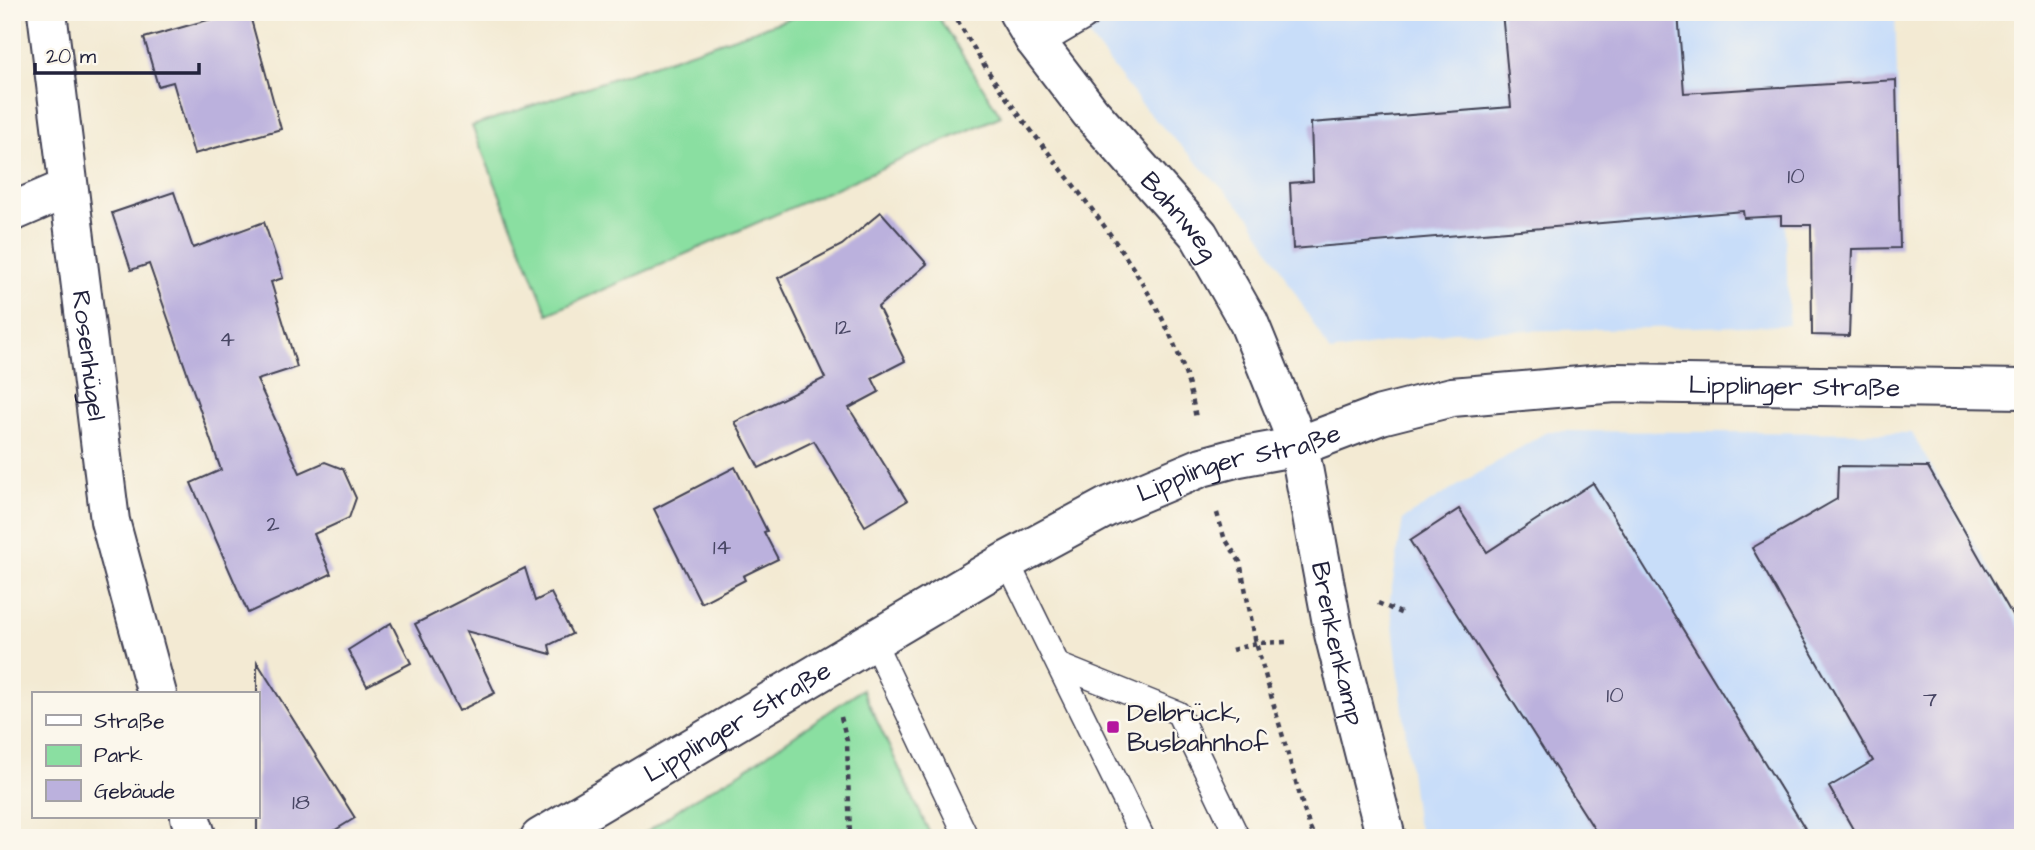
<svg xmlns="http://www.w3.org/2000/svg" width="2035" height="850" viewBox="0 0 2035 850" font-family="'Architects Daughter',sans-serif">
  <rect width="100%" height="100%" fill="#fbf7ec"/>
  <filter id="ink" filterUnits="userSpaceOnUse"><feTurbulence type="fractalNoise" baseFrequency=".0143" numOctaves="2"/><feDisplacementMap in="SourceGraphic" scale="14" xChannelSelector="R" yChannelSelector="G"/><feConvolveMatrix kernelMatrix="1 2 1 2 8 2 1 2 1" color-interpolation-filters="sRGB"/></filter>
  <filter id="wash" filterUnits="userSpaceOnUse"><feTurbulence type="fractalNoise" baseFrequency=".00686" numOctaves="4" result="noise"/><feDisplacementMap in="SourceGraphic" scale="28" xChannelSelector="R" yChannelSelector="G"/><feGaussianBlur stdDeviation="1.57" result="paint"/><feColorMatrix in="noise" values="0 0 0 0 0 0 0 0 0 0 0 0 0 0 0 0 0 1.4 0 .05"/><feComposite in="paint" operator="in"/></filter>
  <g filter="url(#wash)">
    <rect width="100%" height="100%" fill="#f3ead3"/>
    <path fill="#c8ddf9" d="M 1070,12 L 1895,12 L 1899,134 L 1782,138 L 1789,325 L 1452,332 L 1330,352 L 1250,217 L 1147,111 Z
      M 1548,431 L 1912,433 L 2023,628 L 2023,838 L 1423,838 L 1416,820 L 1390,599 L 1403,519 Z"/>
    <path fill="#8adfa1" stroke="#56806e" stroke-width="2" d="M 809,12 L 935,12 L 1001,116 L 548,314 L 472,126 Z
      M 862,689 L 932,838 L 638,838 L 687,803 L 741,772 Z"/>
    <g id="blocks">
      <path fill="#bbb1dd" d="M 236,12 L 249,12 L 281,129 L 194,154 L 173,82 L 158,86 L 144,38 Z
        M 1502,12 L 1678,12 L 1684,93 L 1896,80 L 1900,248 L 1852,249 L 1849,336 L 1812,335 L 1811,225 L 1781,225 L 1781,216 L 1744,218 L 1743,211 L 1293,249 L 1290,183 L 1313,181 L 1311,123 L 1511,107 Z
        M 174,192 L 193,248 L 264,222 L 283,278 L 271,282 L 297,367 L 257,380 L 300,473 L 325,462 L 343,469 L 356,498 L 349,518 L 314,534 L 331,574 L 248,613 L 191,483 L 221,470 L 149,264 L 131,270 L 112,213 Z
        M 881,212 L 927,264 L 878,307 L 905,361 L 872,378 L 879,392 L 849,408 L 907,501 L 865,526 L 814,441 L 759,468 L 735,422 L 825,378 L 778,278 L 842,245 Z
        M 1838,466 L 1928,467 L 2023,634 L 2023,838 L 1858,838 L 1829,787 L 1873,761 L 1752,548 L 1837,499 Z
        M 735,467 L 767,531 L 764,532 L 778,559 L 743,576 L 745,580 L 701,603 L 654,509 Z
        M 1593,483 L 1811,838 L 1600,838 L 1410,541 L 1459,509 L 1487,552 Z
        M 525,568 L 535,601 L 551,593 L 572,634 L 549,645 L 551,654 L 466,631 L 495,693 L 459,711 L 415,624 Z
        M 391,623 L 411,663 L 367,686 L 348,650 Z
        M 257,662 L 355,818 L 322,838 L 257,838 Z"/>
    </g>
  </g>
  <g filter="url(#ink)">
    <use href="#blocks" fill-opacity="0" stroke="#414052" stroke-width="2"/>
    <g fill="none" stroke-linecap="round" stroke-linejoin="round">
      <g stroke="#414052" stroke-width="26">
        <path id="service" d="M 1007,561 L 1143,838
          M 874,642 L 967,838
          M 1061,666 L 1178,713 L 1238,838"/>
      </g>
      <g stroke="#414052" stroke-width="42">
        <g id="minor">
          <path id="s1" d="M 47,12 L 110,521 L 157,694"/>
          <path id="s2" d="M 1018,12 L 1034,39 L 1090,112 L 1199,235 L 1249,323 L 1299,446 L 1334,634 L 1386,838"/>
          <path d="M 1034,39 L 1080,12"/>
          <path d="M 12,212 L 68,188"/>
          <path d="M 190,817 L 197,838"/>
          <path id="s3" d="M 540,838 L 1007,561 L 1107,507 L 1202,467 L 1239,457 L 1299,446 L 1381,415 L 1452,397 L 1615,383 L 2023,389"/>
        </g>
      </g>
      <path stroke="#414052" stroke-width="4.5" stroke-dasharray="5 5" stroke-linecap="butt" d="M 952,12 C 969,39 984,67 1003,93 C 1073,190 1178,298 1196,419
        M 1217,513 L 1224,537 L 1240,562 L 1256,643 L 1304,810 L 1314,838
        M 1378,603 L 1405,615
        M 1232,650 L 1256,643 L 1287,642
        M 841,717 L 847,741 L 850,838"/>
      <use href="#service" stroke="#fff" stroke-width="23"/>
      <use href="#minor" stroke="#fff" stroke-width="38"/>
    </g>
  </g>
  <rect fill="#b5179e" stroke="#fbf7ec" stroke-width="2.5" x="1106" y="720" width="14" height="14" rx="3.5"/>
  <g text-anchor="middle" stroke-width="5" stroke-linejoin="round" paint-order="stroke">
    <g font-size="23" fill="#484664">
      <text x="1796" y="183">10</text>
      <text x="843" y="334">12</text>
      <text x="227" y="346">4</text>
      <text x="273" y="531">2</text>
      <text x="722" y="554">14</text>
      <text x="1615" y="702">10</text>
      <text x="1930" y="706">7</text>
      <text x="301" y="809">18</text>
    </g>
    <g font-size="26" fill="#22223b" stroke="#fbf7ec">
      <text dy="9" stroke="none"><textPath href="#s2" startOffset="261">Bahnweg</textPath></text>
      <text dy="9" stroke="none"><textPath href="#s1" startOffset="346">Rosenhügel</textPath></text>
      <text dy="9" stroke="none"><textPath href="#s3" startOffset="1363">Lipplinger Straße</textPath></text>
      <text dy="9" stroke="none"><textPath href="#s3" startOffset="796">Lipplinger Straße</textPath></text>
      <text dy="9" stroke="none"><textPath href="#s2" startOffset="723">Brenkenkamp</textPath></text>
      <text dy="9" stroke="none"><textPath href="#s3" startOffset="229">Lipplinger Straße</textPath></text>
    </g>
    <g font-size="26" fill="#22223b" stroke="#fbf7ec" text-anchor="start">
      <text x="1127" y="721">Delbrück,<tspan x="1127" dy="30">Busbahnhof</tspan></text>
    </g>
  </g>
  <rect width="2035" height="850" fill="none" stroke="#fbf7ec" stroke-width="42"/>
  <rect x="32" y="692" width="228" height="126" fill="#fbf7ec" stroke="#a4a2a5" stroke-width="2"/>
  <rect x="46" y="715" width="35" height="10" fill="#ffffff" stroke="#a4a2a5" stroke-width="2"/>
  <text x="94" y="728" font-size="21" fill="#22223b">Straße</text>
  <rect x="46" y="745" width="35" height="21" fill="#8adfa1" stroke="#a4a2a5" stroke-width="2"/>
  <text x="94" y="762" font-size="21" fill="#22223b">Park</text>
  <rect x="46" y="780" width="35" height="21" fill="#bbb1dd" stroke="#a4a2a5" stroke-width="2"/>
  <text x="94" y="798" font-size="21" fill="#22223b">Gebäude</text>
  <path d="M35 63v10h164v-10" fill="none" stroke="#22223b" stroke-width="3.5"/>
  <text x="46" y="63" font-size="21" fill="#22223b" stroke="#fbf7ec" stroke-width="5" paint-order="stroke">20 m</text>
</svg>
